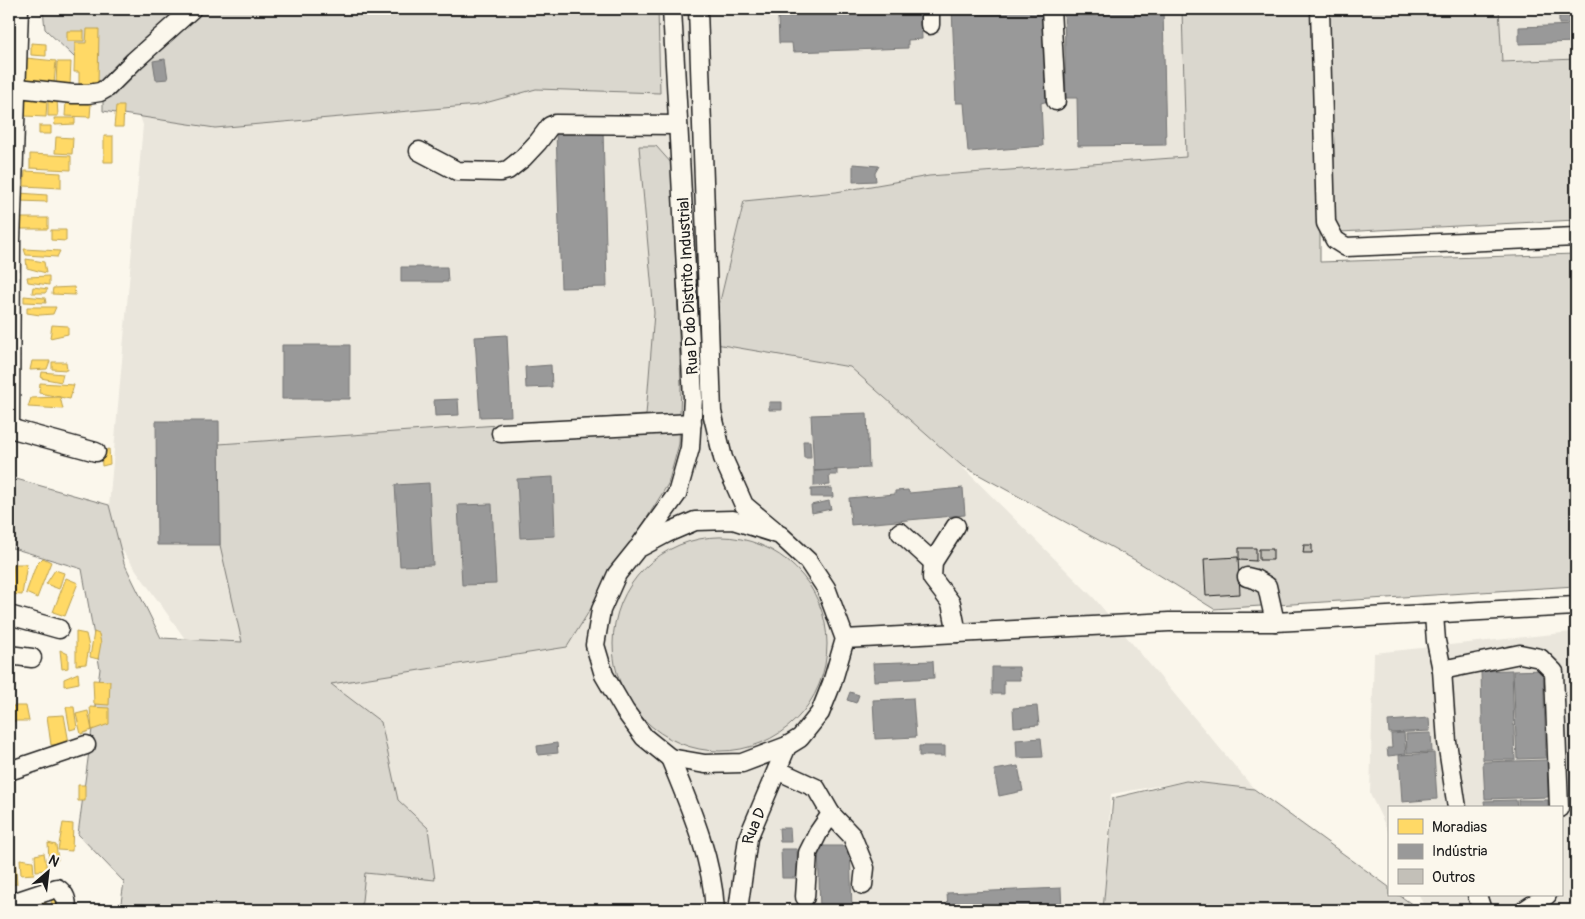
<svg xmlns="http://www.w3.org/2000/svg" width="1585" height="919" viewBox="0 0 1585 919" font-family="Pangolin,sans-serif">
  <rect width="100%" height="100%" fill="#fbf7ec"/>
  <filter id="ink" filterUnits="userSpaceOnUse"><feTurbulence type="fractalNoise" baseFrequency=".02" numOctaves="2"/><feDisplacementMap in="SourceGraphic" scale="10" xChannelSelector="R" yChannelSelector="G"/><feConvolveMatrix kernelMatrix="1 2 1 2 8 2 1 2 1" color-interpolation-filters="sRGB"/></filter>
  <g filter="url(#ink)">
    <path fill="#eae6dc" d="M 117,9 L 1182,9 L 1186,157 L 744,201 L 710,343 L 850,367 L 888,393 L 1094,598 L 1254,789 L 1186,781 L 1111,794 L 1103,910 L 345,910 L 342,860 L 107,529 L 143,125 L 117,50 Z
      M 1499,9 L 1576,9 L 1576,59 L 1502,62 Z
      M 1572,632 L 1576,655 L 1576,910 L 1426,910 L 1419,895 L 1561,895 L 1561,808 L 1389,808 L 1389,833 L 1370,794 L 1374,653 Z"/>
    <path fill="#dad7ce" stroke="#7b7a75" d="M 43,9 L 658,9 L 660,93 L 536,89 L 478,105 L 215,128 L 103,111 L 103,85 L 45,29 Z
      M 1182,9 L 1499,9 L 1502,62 L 1576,59 L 1576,220 L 1320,233 L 1320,262 L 1576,254 L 1575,586 L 1214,609 L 1135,560 L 961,465 L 850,367 L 710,343 L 744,201 L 836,192 L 929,176 L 1186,157 Z
      M 639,146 L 656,146 L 672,164 L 681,386 L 679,444 L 668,484 L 567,647 L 331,684 L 381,722 L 398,800 L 428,828 L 435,880 L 365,873 L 361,910 L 120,910 L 124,882 L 78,834 L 100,669 L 82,569 L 9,547 L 9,477 L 109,505 L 124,563 L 161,638 L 242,642 L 220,545 L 219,444 L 646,415 L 654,313 Z
      M613 644a107 107 0 1 1 214 0a107 107 0 1 1-214 0Z
      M 1186,781 L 1254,789 L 1389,887 L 1389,895 L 1399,895 L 1420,910 L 1103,910 L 1113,798 Z"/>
    <path fill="#ffd966" stroke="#bba050" d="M 87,29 L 99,29 L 98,85 L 79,84 L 79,72 L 74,72 L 75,43 L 86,43 Z
      M 67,31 L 84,31 L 84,41 L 67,41 Z
      M 31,43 L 46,44 L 46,56 L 31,55 Z
      M 26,58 L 56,61 L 54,84 L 24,81 Z
      M 57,62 L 71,62 L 70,85 L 56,84 Z
      M 25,99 L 47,100 L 46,117 L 25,116 Z
      M 48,99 L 57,99 L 58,116 L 48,116 Z
      M 66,102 L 91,104 L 90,117 L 65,116 Z
      M 116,106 L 124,106 L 123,127 L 114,127 Z
      M 54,118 L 75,118 L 75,124 L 55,125 Z
      M 39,126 L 51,126 L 51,134 L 39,134 Z
      M 104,136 L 113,136 L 113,162 L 104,162 Z
      M 56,137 L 73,138 L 72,154 L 55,153 Z
      M 30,154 L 71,156 L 71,170 L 30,168 Z
      M 25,171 L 61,173 L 61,188 L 24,186 Z
      M 19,193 L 47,195 L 47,202 L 19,201 Z
      M 21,218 L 48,218 L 48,229 L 21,229 Z
      M 51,230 L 66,230 L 66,241 L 51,240 Z
      M 24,249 L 60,251 L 57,257 L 26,255 Z
      M 26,259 L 44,262 L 46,273 L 27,268 Z
      M 49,276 L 49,285 L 28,282 L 27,277 Z
      M 33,287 L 48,289 L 45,293 L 32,293 Z
      M 74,287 L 75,295 L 52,294 L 53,288 Z
      M 24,296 L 45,298 L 46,303 L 24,302 Z
      M 27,307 L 56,307 L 53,314 L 40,315 L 27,313 Z
      M 52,325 L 68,326 L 68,334 L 50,338 Z
      M 32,361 L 50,361 L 47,369 L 30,370 Z
      M 52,362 L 66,362 L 67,370 L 52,369 Z
      M 42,372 L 63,374 L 61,382 L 41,378 Z
      M 40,383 L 74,385 L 70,399 L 39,393 Z
      M 60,397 L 63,409 L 28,407 L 31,398 Z
      M 109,449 L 110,464 L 102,466 L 101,452 Z
      M 43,558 L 51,562 L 37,598 L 26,593 L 36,565 Z
      M 14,564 L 27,564 L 22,595 L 10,594 Z
      M 55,570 L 64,573 L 59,589 L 46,584 Z
      M 66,578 L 78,583 L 65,616 L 53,612 Z
      M 76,632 L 86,634 L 89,647 L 86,664 L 76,665 Z
      M 94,632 L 99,634 L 101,643 L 98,659 L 90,657 Z
      M 60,650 L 68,654 L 68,668 L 62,669 Z
      M 78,673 L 79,683 L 64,686 L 64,679 Z
      M 93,680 L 110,681 L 109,705 L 94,704 Z
      M 9,706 L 26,706 L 29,721 L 9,721 Z
      M 66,707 L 74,707 L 77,728 L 70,730 Z
      M 90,707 L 109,708 L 109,724 L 92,730 Z
      M 88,711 L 92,730 L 81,734 L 76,714 Z
      M 64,715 L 69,743 L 51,745 L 47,716 Z
      M 78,785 L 85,785 L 85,801 L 78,801 Z
      M 63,823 L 73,824 L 72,851 L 58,850 Z
      M 48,843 L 56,845 L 58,860 L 49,860 Z
      M 44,853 L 47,870 L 36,871 L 35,855 Z
      M 15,858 L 17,884 L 9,885 L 9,859 Z
      M 20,859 L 33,861 L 34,874 L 21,875 Z
      M 50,896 L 60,896 L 62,910 L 53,910 Z
      M 46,901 L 46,910 L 32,910 L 32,903 Z"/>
    <path fill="#999" stroke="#747474" d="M 791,9 L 910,9 L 910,11 L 921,11 L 922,39 L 908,40 L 908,48 L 793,52 L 792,43 L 779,43 L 778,17 L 792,16 Z
      M 952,9 L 1046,9 L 1048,101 L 1041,103 L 1043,146 L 968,152 L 964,103 L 956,103 Z
      M 1064,9 L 1163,9 L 1166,145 L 1078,146 L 1077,98 L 1066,98 Z
      M 1559,9 L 1570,9 L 1570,24 L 1559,24 Z
      M 1576,25 L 1576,42 L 1519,44 L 1519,27 Z
      M 165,59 L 168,79 L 156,80 L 153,61 Z
      M 603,129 L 607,287 L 561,288 L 556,131 Z
      M 853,164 L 879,166 L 875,173 L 876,181 L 853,182 Z
      M 401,267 L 447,267 L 448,282 L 401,282 Z
      M 507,335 L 511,416 L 480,417 L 475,337 Z
      M 282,345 L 350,345 L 350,399 L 282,399 Z
      M 551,365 L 552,387 L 526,388 L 525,367 Z
      M 458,399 L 459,415 L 435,416 L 434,400 Z
      M 769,402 L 782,402 L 782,410 L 769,410 Z
      M 867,413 L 869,468 L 814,471 L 811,415 Z
      M 156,421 L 219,421 L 220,545 L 157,545 Z
      M 803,441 L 810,441 L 811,458 L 804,458 Z
      M 837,470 L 837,475 L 829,475 L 830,485 L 814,486 L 814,471 Z
      M 553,477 L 555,536 L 520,538 L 517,479 Z
      M 429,483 L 433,565 L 400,566 L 395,485 Z
      M 832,488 L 833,497 L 811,497 L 811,489 Z
      M 963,488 L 965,515 L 851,525 L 849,498 L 895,494 L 895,491 L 908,490 L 909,493 Z
      M 829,501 L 831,509 L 812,513 L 811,505 Z
      M 492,504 L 496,584 L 462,585 L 458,505 Z
      M 933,661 L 934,678 L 874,681 L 873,663 Z
      M 992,667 L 1019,667 L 1020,680 L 1004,680 L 1004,694 L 992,694 Z
      M 1512,670 L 1515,760 L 1483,760 L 1481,671 Z
      M 1543,670 L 1546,758 L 1517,759 L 1513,671 Z
      M 850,692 L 859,695 L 856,703 L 847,700 Z
      M 913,698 L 916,737 L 875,739 L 873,700 Z
      M 1037,706 L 1039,725 L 1014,727 L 1013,708 Z
      M 1429,718 L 1430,731 L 1389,733 L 1388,721 Z
      M 1404,733 L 1406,754 L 1388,756 L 1387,748 L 1392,748 L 1391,734 Z
      M 1431,733 L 1432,752 L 1407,753 L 1406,734 Z
      M 1041,738 L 1043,757 L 1017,758 L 1016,740 Z
      M 557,743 L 558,753 L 538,755 L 537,746 Z
      M 919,746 L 945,746 L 945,756 L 919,756 Z
      M 1434,753 L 1437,799 L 1402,802 L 1399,755 Z
      M 1547,760 L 1548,797 L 1485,799 L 1483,762 Z
      M 1018,766 L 1023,791 L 999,796 L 994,770 Z
      M 1516,800 L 1517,808 L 1485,808 L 1484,801 Z
      M 1518,800 L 1548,800 L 1548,808 L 1518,808 Z
      M 779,828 L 790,828 L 791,842 L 780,842 Z
      M 818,846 L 850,846 L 852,910 L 820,910 Z
      M 781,849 L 797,849 L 798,878 L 782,878 Z
      M 1061,888 L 1062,910 L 948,910 L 947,893 Z
      M 523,904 L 538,905 L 538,910 L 523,910 Z"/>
    <path fill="#c3c0b8" stroke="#1c1c1c" d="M 1304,545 L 1312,545 L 1312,553 L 1303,553 Z
      M 1239,548 L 1256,548 L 1256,561 L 1239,560 Z
      M 1259,549 L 1273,549 L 1273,560 L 1259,560 Z
      M 1238,557 L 1240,594 L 1206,596 L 1204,559 Z"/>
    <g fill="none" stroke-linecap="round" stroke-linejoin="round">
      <g stroke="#1c1c1c" stroke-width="21">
        <g id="minor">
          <path d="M 698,9 L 712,412 L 723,458 L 744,505 L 774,530"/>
          <path d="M 1051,9 L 1056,101"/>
          <path d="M 1320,9 L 1326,223 L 1335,240 L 1346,247 L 1576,237"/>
          <path d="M 930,25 L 930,9"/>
          <path d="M 9,87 L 73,94 L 88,94 L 100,92 L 107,88 L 134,61 L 192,9"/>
          <path d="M 419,151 L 457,171 L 500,172 L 508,170 L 523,158 L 538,142 L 550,126 L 555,124 L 678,125"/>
          <path d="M 9,428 L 96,452"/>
          <path d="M 10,428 L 11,242 L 19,9"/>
          <path d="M 501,433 L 692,423"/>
          <path d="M 733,520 L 780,535 L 808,561 L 826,588 L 845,639 L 832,683 L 820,713 L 800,738 L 787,746 L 742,763 L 705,764 L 670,758 L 644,737 L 625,711 L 604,675 L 595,645 L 601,610 L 617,574 L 637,549 L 667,533 L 695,521 Z"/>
          <path d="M 956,526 L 933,562 L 932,578 L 951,603 L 957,633"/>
          <path d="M 900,532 L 933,562"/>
          <path d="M 641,544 L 677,494 L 690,448 L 693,398 L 672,9"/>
          <path d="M 1247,577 L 1255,579 L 1267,586 L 1275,622"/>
          <path d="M 9,615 L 59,629"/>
          <path d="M 1434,615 L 1436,641 L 1442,670 L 1447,742 L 1457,808"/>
          <path d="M 845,639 L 1169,622 L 1275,622 L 1576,606"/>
          <path d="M 9,655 L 32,658"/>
          <path d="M 1442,670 L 1520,654 L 1540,658 L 1554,672 L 1559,808"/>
          <path d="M 670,758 C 690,807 712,857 715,910"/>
          <path d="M 777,770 L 816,788 L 831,814 L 818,833 L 808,853 L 805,897"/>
          <path d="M 9,771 L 86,745"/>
          <path d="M 831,814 L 852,836 L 865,868 L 863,885"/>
          <path d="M 1477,895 L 1482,910"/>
          <path d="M 9,904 L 57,888 C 66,894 67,900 67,910"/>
          <path id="s1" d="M 738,910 L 748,838 L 787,746"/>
          <path d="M 1525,910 L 1547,895"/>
        </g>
      </g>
      <use href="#minor" stroke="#fbf7ec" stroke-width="18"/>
    </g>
  </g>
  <g text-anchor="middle" stroke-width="5" stroke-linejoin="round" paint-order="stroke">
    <g font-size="16" fill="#1c1c1c" stroke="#fbf7ec">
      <text transform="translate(687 286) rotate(-93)" y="6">Rua D do Distrito Industrial</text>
      <text dy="6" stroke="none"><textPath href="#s1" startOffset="86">Rua D</textPath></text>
    </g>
  </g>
  <rect width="1585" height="919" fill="none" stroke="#fbf7ec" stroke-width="30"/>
  <rect x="15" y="15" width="1555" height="889" fill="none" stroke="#1c1c1c" stroke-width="2" filter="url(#ink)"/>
  <rect x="1388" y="806" width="175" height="90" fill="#fbf7ec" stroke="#a29f99"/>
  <rect x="1398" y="819" width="25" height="15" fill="#ffd966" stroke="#a29f99"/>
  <text x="1432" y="832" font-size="15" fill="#1c1c1c">Moradias</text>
  <rect x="1398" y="844" width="25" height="15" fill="#999999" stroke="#a29f99"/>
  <text x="1432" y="856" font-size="15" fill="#1c1c1c">Indústria</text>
  <rect x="1398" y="869" width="25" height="15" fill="#c3c0b8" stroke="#a29f99"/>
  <text x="1432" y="882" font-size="15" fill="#1c1c1c">Outros</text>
  <g transform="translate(48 872) rotate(28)" stroke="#fbf7ec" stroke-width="4" paint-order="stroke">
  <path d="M0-4L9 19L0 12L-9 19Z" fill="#1c1c1c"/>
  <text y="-8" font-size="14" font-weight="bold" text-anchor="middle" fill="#1c1c1c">N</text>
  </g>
</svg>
